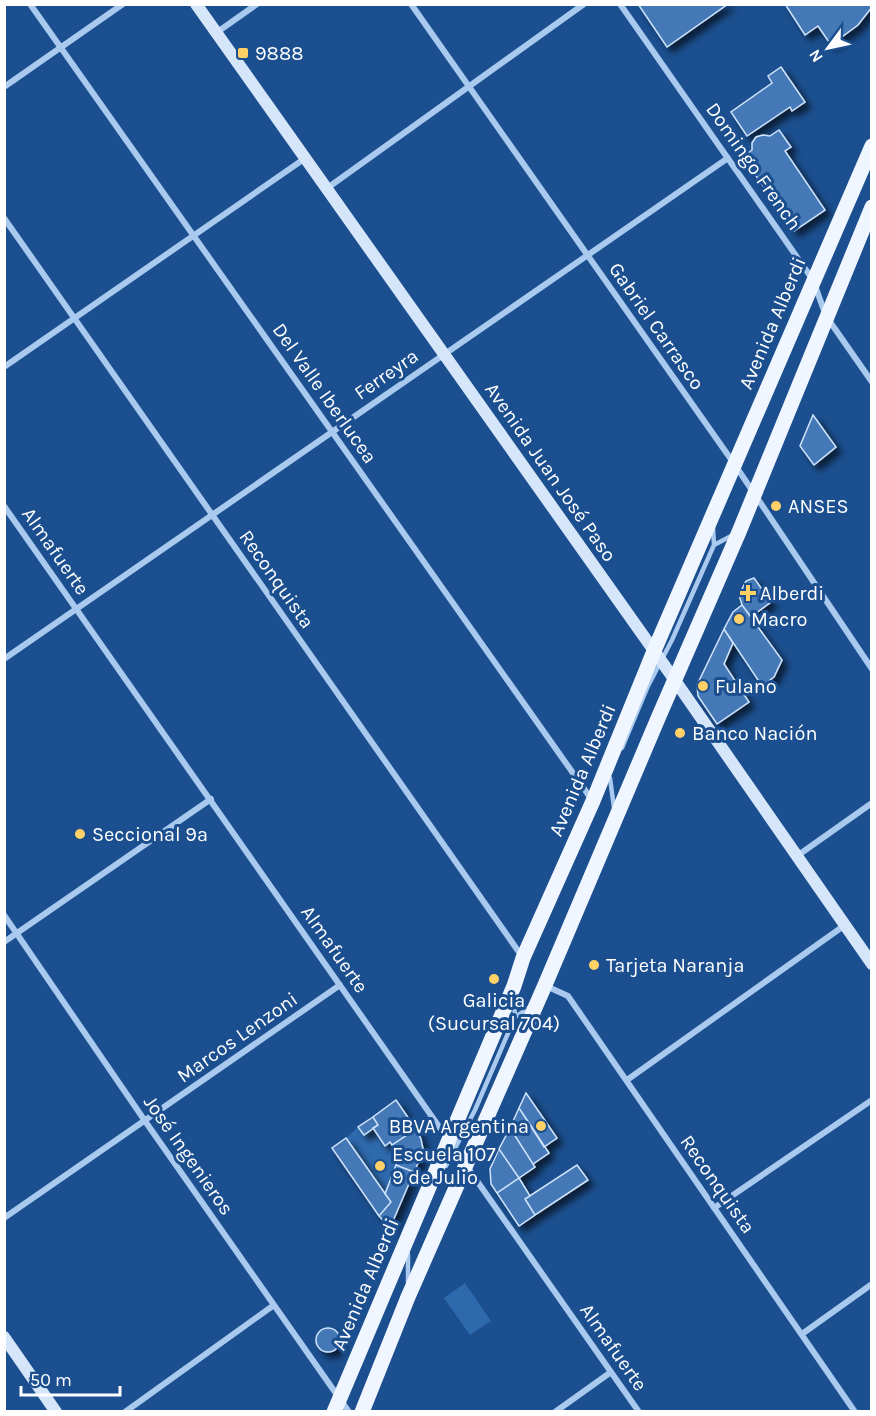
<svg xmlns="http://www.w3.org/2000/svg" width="876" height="1416" viewBox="0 0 876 1416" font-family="Karla,sans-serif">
  <defs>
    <filter id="shadow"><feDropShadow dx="5.5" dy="5.5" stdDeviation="3" flood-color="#0009"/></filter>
  </defs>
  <rect width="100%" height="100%" fill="#1b4f8f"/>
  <path fill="#2e69ad" d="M 358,1127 L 364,1135 L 373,1128 L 385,1146 L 390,1142 L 399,1158 L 385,1194 L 346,1138 Z
    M 465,1283 L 491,1321 L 470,1335 L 444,1298 Z"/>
  <path fill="#4478b7" stroke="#cfe3fa" stroke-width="1.5" filter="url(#shadow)" d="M 638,4 L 728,4 L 667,47 Z
    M 785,4 L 872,4 L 872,7 L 858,25 L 831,45 L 818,26 L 805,35 Z
    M 781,67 L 805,102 L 792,111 L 790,107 L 747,136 L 731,112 L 772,83 L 768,76 Z
    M 779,130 L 791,147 L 785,151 L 825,210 L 794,231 L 743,157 L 752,150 L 752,143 L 756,137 L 763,135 L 770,136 Z
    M 813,415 L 836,447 L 814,465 L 800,446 Z
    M 754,578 L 771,602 L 751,617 L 742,605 L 739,595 L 746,581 Z
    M 742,605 L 782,660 L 774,677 L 762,686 L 724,629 L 733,612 Z
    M 724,629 L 733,643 L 724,664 L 749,702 L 717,724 L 698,696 L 697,685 Z
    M 526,1093 L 557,1138 L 544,1147 L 519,1108 Z
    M 396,1100 L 416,1129 L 392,1145 L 390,1142 L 385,1146 L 373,1128 L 378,1125 L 373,1117 Z
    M 519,1108 L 549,1153 L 533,1164 L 510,1128 Z
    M 373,1117 L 378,1125 L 364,1135 L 358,1127 Z
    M 510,1128 L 535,1167 L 519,1178 L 499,1149 Z
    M 416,1129 L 421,1139 L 423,1149 L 420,1159 L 394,1149 L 392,1145 Z
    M 346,1138 L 391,1202 L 379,1216 L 332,1148 Z
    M 394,1149 L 420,1159 L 414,1172 L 396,1165 L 399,1158 Z
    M 499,1149 L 519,1178 L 497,1193 L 491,1184 L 490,1169 Z
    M 396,1165 L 414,1172 L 390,1228 L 379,1216 L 391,1202 L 385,1194 Z
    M 577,1165 L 588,1180 L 535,1215 L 525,1199 Z
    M 519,1178 L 530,1196 L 525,1199 L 535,1215 L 519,1226 L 497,1193 Z
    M316 1340a12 12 0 1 1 24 0a12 12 0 1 1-24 0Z"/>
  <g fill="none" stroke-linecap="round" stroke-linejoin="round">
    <path stroke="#a9c9ee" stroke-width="4.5" d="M 714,545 L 733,535
      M 622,748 L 648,686 L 672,640 L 714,545 L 713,528
      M 610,778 L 614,808
      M 515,1017 L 530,1007
      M 446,1166 L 475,1110 L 515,1017 L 514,1001
      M 408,1282 L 408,1254"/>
    <path stroke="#a9c9ee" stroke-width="6" d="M 30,4 L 592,800
      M 411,4 L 735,465 L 872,669
      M 620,4 L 813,280 L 826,316 L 872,382
      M 216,33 L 257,4
      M 4,87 L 123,4
      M 326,189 L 584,4
      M 4,218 L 521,955
      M 4,367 L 304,159
      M 4,506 L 639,1412
      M 4,659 L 728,158
      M 797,856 L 872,803
      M 4,915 L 145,1121 L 349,1412
      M 4,942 L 211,799
      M 546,986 L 568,996 L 855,1412
      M 627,1080 L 845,925
      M 714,1208 L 872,1100
      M 4,1218 L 340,985
      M 802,1334 L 872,1284
      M 125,1412 L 274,1305
      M 555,1412 L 611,1372"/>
    <path stroke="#d6e6fa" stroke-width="12" d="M 196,4 L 674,679 L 872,964
      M 4,1337 L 56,1412"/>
    <path stroke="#f0f6ff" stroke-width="15" d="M 334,1412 L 514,986 L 523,958 L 593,801 L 654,651 L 872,146
      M 362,1412 L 408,1297 L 545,985 L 659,716 L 739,532 L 872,207"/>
  </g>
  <g fill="#ffd166" stroke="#1b4f8f" stroke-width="2">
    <rect x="237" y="47" width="12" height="12" rx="3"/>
    <circle cx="776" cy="506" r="6"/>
    <path d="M745 584h6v6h6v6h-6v6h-6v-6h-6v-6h6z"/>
    <circle cx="739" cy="619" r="6"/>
    <circle cx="703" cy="686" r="6"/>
    <circle cx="680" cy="733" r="6"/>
    <circle cx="80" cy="834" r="6"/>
    <circle cx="594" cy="965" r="6"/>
    <circle cx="494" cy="979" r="6"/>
    <circle cx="541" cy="1126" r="6"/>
    <circle cx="380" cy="1166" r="6"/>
  </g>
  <g text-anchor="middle" stroke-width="6" stroke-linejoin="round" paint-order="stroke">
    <g font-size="20" fill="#fff" stroke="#1b4f8f" text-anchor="start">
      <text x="255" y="60">9888</text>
      <text x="788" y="513">ANSES</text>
      <text x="760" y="600">Alberdi</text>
      <text x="751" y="626">Macro</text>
      <text x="715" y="693">Fulano</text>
      <text x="692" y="740">Banco Nación</text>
      <text x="92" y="841">Seccional 9ª</text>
      <text x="606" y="972">Tarjeta Naranja</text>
      <text x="494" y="1007" text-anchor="middle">Galicia<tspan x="494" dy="23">(Sucursal 704)</tspan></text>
      <text x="529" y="1133" text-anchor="end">BBVA Argentina</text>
      <text x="392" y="1161">Escuela 107<tspan x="392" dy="23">9 de Julio</tspan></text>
    </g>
    <g font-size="20" fill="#fff" stroke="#1b4f8f">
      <text transform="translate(754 166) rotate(55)" y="7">Domingo French</text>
      <text transform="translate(772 323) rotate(-67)" y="7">Avenida Alberdi</text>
      <text transform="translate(657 326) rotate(55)" y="7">Gabriel Carrasco</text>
      <text transform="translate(386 374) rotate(-35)" y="7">Ferreyra</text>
      <text transform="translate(325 393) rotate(55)" y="7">Del Valle Iberlucea</text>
      <text transform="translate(551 472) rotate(55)" y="7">Avenida Juan José Paso</text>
      <text transform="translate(56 551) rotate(55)" y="7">Almafuerte</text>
      <text transform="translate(277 579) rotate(55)" y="7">Reconquista</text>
      <text transform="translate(582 770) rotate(-67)" y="7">Avenida Alberdi</text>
      <text transform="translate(335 949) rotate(55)" y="7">Almafuerte</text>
      <text transform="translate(237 1037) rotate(-35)" y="7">Marcos Lenzoni</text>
      <text transform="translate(189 1155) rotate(55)" y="7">José Ingenieros</text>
      <text transform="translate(718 1184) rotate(55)" y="7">Reconquista</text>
      <text transform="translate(365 1284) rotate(-67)" y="7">Avenida Alberdi</text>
      <text transform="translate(614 1347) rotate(55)" y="7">Almafuerte</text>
    </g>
  </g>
  <rect width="876" height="1416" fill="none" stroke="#ffffff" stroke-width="12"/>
  <g transform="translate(828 48) rotate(237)" stroke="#1b4f8f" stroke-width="4.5" paint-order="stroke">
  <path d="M0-4.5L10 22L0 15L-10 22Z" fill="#ffffff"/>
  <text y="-9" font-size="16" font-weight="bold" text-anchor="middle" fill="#ffffff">N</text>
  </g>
  <path d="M21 1386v9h99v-9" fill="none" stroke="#ffffff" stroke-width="3"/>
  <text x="30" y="1386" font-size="18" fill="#ffffff" stroke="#1b4f8f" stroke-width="4.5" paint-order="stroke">50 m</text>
</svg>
